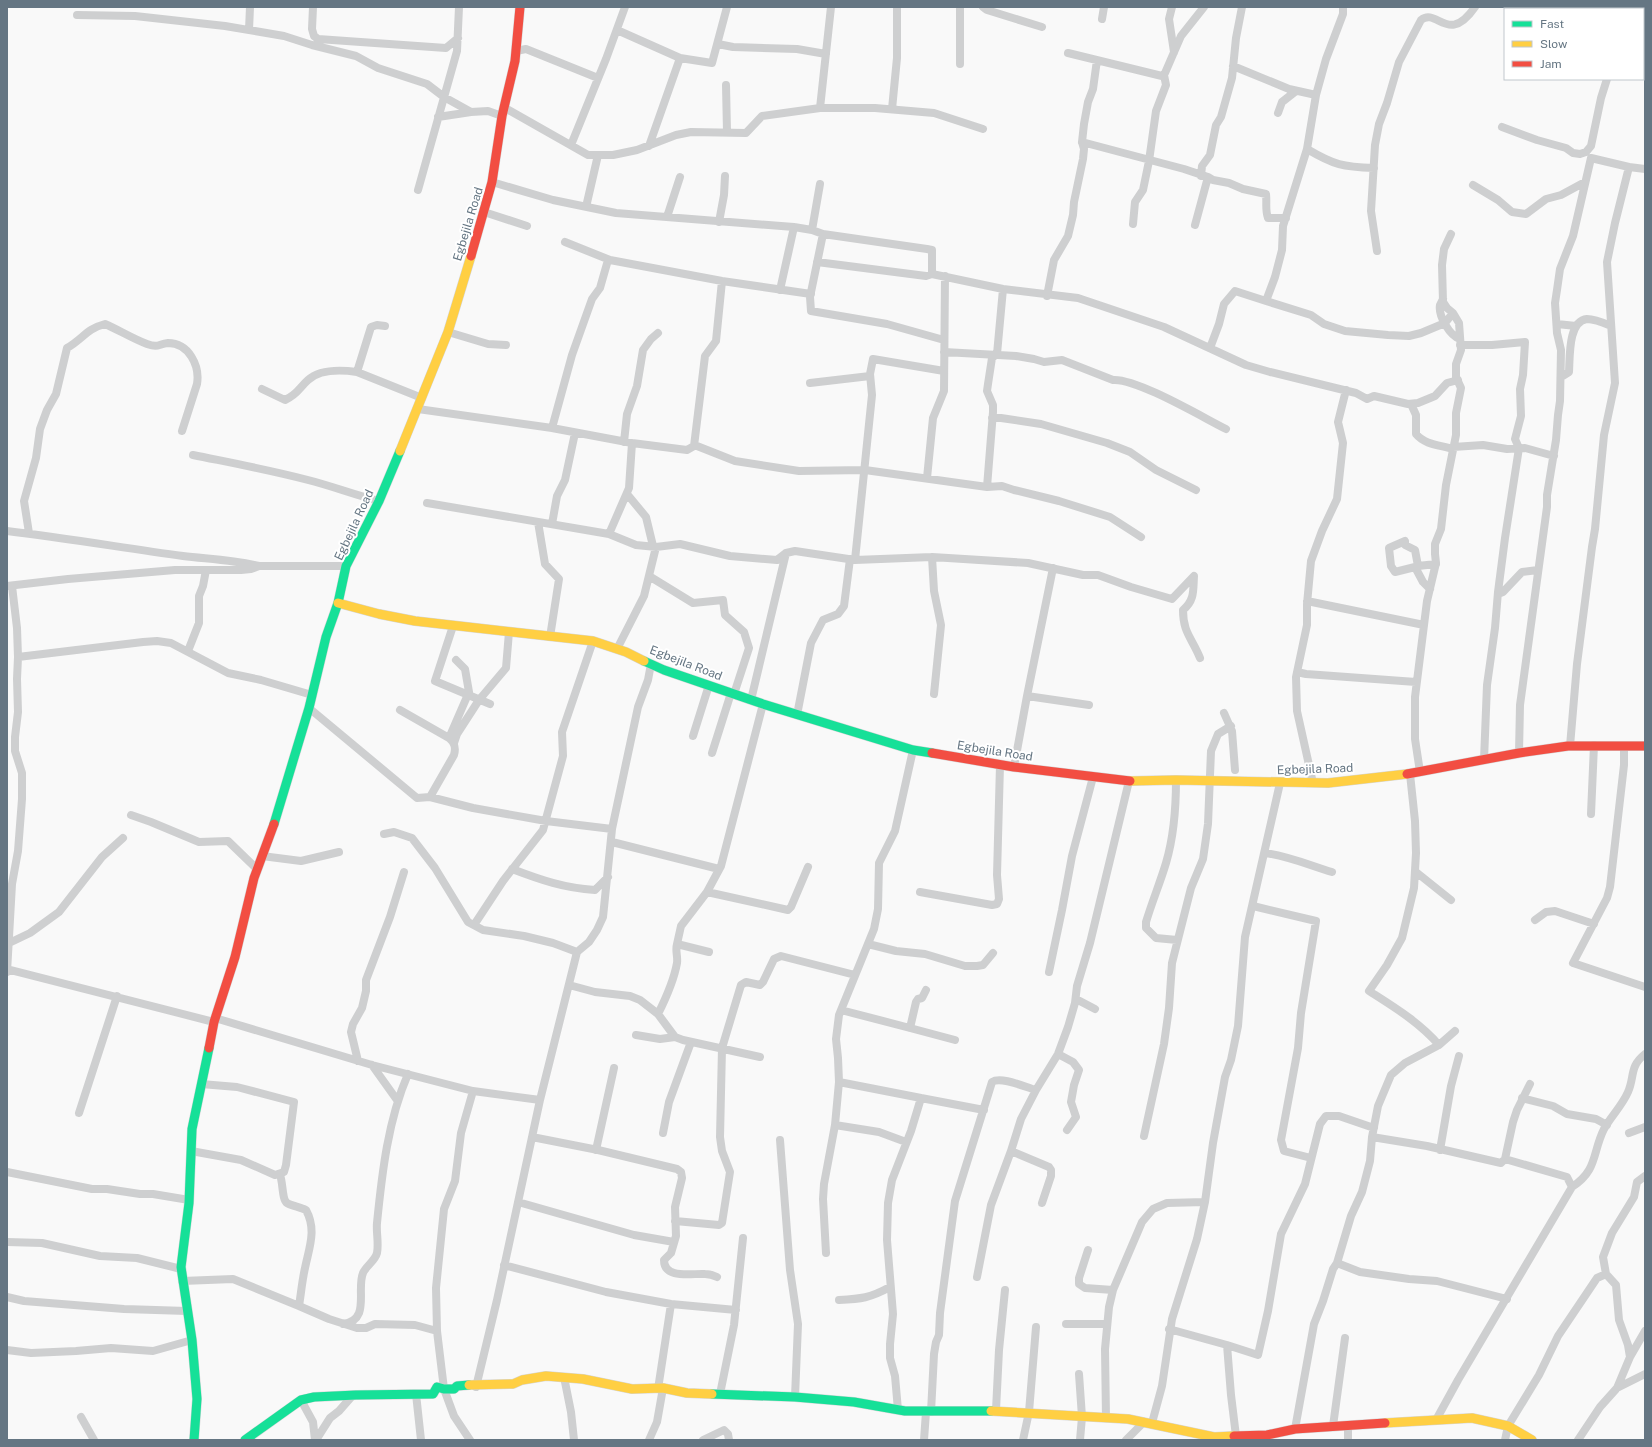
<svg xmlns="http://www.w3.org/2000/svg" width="1652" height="1447" viewBox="0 0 1652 1447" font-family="'Public Sans',sans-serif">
  <rect width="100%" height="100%" fill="#f9f9f9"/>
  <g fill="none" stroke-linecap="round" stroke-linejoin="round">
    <g stroke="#d5d6d7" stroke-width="10">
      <path id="fast" d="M 644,661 L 664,670 L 763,704 L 913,750 L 932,753
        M 274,824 L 309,708 L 326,637 L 338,603 L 346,566 L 379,501 L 400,451
        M 712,1394 L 795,1397 L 854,1402 L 905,1411 L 991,1411
        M 194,1440 L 197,1399 L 192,1340 L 181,1267 L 189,1203 L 192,1129 L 209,1048
        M 245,1440 L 301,1400 L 314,1397 L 356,1395 L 433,1394 L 437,1387 L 444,1389 L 454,1389 L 457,1386 L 469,1385"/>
    </g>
    <g stroke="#d5d6d7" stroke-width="10">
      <path id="slow" d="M 400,451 L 448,332 L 471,256
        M 338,603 L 379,614 L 415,621 L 593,641 L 626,652 L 644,661
        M 1130,781 L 1176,780 L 1328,783 L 1407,774
        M 469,1385 L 513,1384 L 522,1380 L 546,1376 L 583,1379 L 632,1389 L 663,1388 L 687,1393 L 712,1394
        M 991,1411 L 1128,1419 L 1214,1437 L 1234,1436
        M 1385,1423 L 1472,1418 L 1508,1426 L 1532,1440"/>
    </g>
    <g stroke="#d5d6d7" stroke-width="10">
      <path id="jam" d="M 471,256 L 492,182 L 502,116 L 515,61 L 520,7
        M 932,753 L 1014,767 L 1130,781
        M 1407,774 L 1519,753 L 1568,746 L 1645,746
        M 209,1048 L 214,1022 L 235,957 L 254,878 L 274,824
        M 1234,1436 L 1267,1435 L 1295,1429 L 1385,1423"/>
    </g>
    <path stroke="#cecfd0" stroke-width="8" d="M 313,7 L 312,29 L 314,36 L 318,39 L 446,48 L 458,38
      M 960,7 L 960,64
      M 983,7 L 987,10 L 1042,27
      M 1172,7 L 1169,19 L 1174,52
      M 1594,7 L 1599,9
      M 1624,9 L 1624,7
      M 77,15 L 135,16 L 225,26 L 284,36 L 312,45 L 356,56 L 378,68 L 427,84 L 444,97 L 471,112 L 488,111 L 502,116
      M 1102,19 L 1104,7
      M 249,30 L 250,7
      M 617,30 L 680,58 L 712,63 L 727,7
      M 718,44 L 733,47 L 797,49 L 826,54
      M 516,51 L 526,49 L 598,78
      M 1068,53 L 1162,76 L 1165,73 L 1181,36 L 1204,7
      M 1643,59 L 1645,60
      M 1233,66 L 1289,89 L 1316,95
      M 726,85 L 727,132
      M 505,108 L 588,155 L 613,155 L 637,150 L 676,135 L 691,132 L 746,133 L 762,116 L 820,108 L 875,108 L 934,113 L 983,129
      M 820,108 L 831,7
      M 892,109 L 897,58 L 897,7
      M 1278,113 L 1282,102 L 1296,91
      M 438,117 L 471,112
      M 1502,127 L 1537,140 L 1566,148 L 1573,153 L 1580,154 L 1586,152 L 1591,146 L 1601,98 L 1607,79
      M 1082,142 L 1184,169 L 1208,177 L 1195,225
      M 571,145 L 606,59 L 625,7
      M 649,146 L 680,58
      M 1307,149 C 1334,165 1343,167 1374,168
      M 1629,167 L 1645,169
      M 1201,176 L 1202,166 L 1210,155 L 1216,125 L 1221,117 L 1232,78 L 1236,38 L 1242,7
      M 1208,177 L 1213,180 L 1229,183 L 1243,189 L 1266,194 C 1267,203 1265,210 1268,218 L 1286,218
      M 492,182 L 553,200 L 616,213 L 794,227 L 812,230 L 823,234 L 927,249 L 932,250 L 932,274 L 1003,289 L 1078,298 L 1164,327 L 1246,365 L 1270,372 L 1356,393 L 1367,399 L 1374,396 L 1408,404 L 1418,403 L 1435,396 L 1447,383 L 1458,380
      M 1473,185 L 1498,200 L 1512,212 L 1526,214 L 1546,199 L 1561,195 L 1585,182
      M 418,190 L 457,51 L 459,7
      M 586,207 L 598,155
      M 484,212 L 527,226
      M 667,217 L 680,177
      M 719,222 L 724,195 L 725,176
      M 1133,224 L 1135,202 L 1143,190 L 1149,161 L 1156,111 L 1166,85 L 1164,75
      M 812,230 L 820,184
      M 823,234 L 810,297 L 811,311 L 887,324 L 944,340
      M 565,242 L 610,260 L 722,281 L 811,294
      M 1377,251 L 1371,211 L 1375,145 L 1379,124 L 1387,103 L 1399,62 L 1421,20 C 1437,7 1448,46 1475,7
      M 817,262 L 926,276 L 932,274
      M 780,290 L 794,227
      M 1047,296 L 1054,260 L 1068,236 L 1073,215 L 1074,202 L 1083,159 L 1084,149 L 1082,142 L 1084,124 L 1088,102 L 1093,89 L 1097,60
      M 1443,299 C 1442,301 1441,303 1440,305 C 1438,316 1450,336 1460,339
      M 1266,301 L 1311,315 L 1324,324 L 1345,331 L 1388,335 L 1409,336 L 1421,333 L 1445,323 L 1453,313
      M 1557,324 L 1576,326
      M 385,326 L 377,325 L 371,327 L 357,372 L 422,398
      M 448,332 L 488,344 L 506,345
      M 1460,345 L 1492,345 L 1525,342 L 1523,375 L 1520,389 L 1521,416 L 1515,439 L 1519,448 L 1505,538 L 1498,592 L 1495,628 L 1487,685 L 1484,760
      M 1210,348 L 1219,324 L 1224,304 L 1235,291 L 1266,301 L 1275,277 L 1282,250 L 1283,226 L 1307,149 L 1316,95 L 1326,59 L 1343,14 L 1343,7
      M 944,352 L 1016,356 L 1034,359 L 1044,362 L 1062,360 L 1113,380 C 1136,378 1202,417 1226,429
      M 1561,377 L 1569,372 C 1570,357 1568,321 1587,319 C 1595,319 1604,323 1611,326
      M 810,383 L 870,376
      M 262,389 L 285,400 C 298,394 299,388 308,380 C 320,369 343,370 357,372
      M 1411,404 L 1416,415 L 1416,434 C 1425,445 1440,445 1453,449
      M 418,409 L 552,428 L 632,443 L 687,450 L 694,446 L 697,446 L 735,461 L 799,471 L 865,470 L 987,487 L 1002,486 L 1014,490 L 1059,501 L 1110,517 L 1141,537
      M 992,418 L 1001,418 L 1041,424 L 1107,443 L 1130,452 L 1156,470 L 1196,490
      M 552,428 L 572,355 L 592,299 L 600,288 L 608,260
      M 624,442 L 627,414 L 637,386 L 643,350 L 651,339 L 658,333
      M 694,446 L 705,356 L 716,341 L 722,281
      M 1453,447 L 1483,445 L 1507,449 L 1525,448 L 1554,456
      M 193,455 C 232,463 270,470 308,480 C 332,486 355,495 379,501
      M 927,478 L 933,418 L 944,391 L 945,276
      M 987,487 L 993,412 L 993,405 L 987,391 L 988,384 L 992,358 L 997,354 L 1003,289
      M 627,494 L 646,517 L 653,546
      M 427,503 L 609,534 L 636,545 L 656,547 L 680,544 L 730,556 L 777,560 L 786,553 L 795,551 L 855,560 L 932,557 L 1028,563 L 1083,575 L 1098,575 L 1131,587 L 1172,599 L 1194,576 C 1193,590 1195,600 1183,610 C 1183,633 1192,638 1200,658
      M 538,522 L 545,564 L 559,579 L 550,637
      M 552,524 L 557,496 L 565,480 L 575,433
      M 7,531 C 66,538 124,548 183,556 C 208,559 234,560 259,566
      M 29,533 L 24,501 L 36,458 L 40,429 L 47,410 L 56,394 L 67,348 C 84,338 86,329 105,324 C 119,330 133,339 147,344 C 159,348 158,344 168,343 C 189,343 200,366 197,384 L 182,431
      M 609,534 L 629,488 L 632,443
      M 932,557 L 934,591 L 941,625 L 934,694
      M 855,560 L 872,395 L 870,374 L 873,359 L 944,371
      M 649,576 L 693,603 L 723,600 L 725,615 L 744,632 L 749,648 L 734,694
      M 7,586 L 68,579 L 175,570 L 241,570 L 251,569 L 259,566 L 346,566
      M 1430,589 L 1423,582 L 1415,567 L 1395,572 L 1391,566 L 1389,548 L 1405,541 L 1405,545 L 1415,550 L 1418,566 L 1436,564
      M 1498,594 L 1503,592 L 1522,572 L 1538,570
      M 1307,601 L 1424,625
      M 453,626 L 435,681 L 490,704
      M 617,649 L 644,596 L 656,547
      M 188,651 L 199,623 L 199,596 L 203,586 L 206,570
      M 18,657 L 143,642 L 157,641 L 171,643 L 228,673 L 261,680 L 312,695
      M 1297,672 L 1306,674 L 1416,682
      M 1027,696 L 1089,705
      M 751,700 L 786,553
      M 309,708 L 417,798 L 430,797 L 473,808 L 546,821 L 612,829
      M 400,710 L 449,738 C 455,743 456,748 454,755 L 430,797
      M 1224,713 L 1232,731 L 1235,770
      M 797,715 L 811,643 L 823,620 L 838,614 L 844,606 L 850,559
      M 693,736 L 709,685
      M 449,738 L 469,692 L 465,669 L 456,660
      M 454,743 L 457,734 L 479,700 L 506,668 L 509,632
      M 1624,746 L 1624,765 L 1610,887 L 1607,898 L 1573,963 L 1645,987
      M 712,753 L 731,693
      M 1519,753 L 1520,705 L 1547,507 L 1547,495 L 1556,440 L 1558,415 L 1560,401 L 1561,350 L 1557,333 L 1555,303 L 1557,290 L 1560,269 L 1573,236 L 1591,158 L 1629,167 L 1615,223 L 1607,262 L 1615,383 L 1604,435 L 1595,529 L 1592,547 L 1577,664 L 1570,746
      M 1014,767 L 1027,696 L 1053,568
      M 1420,772 L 1415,739 L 1415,697 L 1427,601 L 1436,563 L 1435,554 L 1435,544 L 1441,529 L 1446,485 L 1456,435 L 1456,413 L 1461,388 L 1456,377 L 1456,364 L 1461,350 L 1459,323 L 1453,313 L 1447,308 L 1443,302 L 1442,265 L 1444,249 L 1451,234
      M 1410,774 L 1415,821 L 1416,853 L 1414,888 L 1402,938 L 1387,965 L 1369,991 C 1394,1007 1419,1022 1439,1045
      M 1176,780 C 1176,807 1174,836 1166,863 C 1160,883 1152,902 1146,922 L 1146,928 L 1156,938 L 1177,940
      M 1313,783 L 1297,711 L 1296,677 L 1307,625 L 1307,604 L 1311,561 L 1322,531 L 1337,499 L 1343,443 L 1338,422 L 1346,390
      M 1591,814 L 1594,745
      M 131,815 L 151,822 L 199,842 L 228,841 L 257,869
      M 384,834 L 394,832 L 412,838 L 435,868 L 468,922 L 483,930 L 524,936 L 553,943 L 577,952
      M 612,842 L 719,869
      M 1265,853 C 1288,856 1309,865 1332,872
      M 262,856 L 301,861 L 339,852
      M 512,869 C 541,880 564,888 595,890 L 608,877
      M 1416,872 L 1451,900
      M 707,892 L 721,866 L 763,704
      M 920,892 L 992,905 L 997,904 L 999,899 L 997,875 L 1000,765
      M 1253,906 L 1316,921 L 1301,1013 L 1298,1048 L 1281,1140 L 1284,1151 L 1311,1158
      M 1535,920 L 1546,912 L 1555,911 L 1594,924
      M 474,925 L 503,881 L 543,830 L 563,756 L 562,732 L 593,641
      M 7,944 L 30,933 L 59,912 L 102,857 L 123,838
      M 677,944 L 681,926 L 707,892 L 788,910 L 791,907 L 808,867
      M 868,944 L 896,951 L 925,954 L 965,966 L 977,966 L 983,965 L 993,953
      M 7,969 L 214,1022
      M 7,972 L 12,884 L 18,851 L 22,799 L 22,773 L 15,751 L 15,737 L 18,712 L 17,679 L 18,657 L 17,628 L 12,586
      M 1049,972 L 1062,910 L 1072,856 L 1093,777
      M 569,985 L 595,992 L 630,996 L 640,1000 L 658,1014 L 675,1037 L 683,1040 L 760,1057
      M 1076,999 L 1095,1009
      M 841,1010 L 910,1028 L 916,1002 L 918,999 L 922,998 L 926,990
      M 658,1014 C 666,998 674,980 677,963 C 678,956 675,951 677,944 L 709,952
      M 215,1018 L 372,1065 L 473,1091 L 540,1100
      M 910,1028 L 955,1040
      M 636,1035 L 660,1039 L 675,1037
      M 1058,1054 L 1073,1062 L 1079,1070 L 1074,1085 L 1071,1102 L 1076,1117 L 1067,1130
      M 358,1061 L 351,1032 L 353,1024 L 362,1008 L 366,991 L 366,980 L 390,917 L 404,872
      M 372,1065 L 397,1100
      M 921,1098 L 984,1110
      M 1522,1098 L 1553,1106 L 1567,1114 L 1596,1119 L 1607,1125
      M 79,1113 L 117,996
      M 835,1125 L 879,1132 L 906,1142
      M 663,1133 L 669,1102 L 691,1042
      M 1629,1133 L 1645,1127
      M 1144,1136 L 1164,1044 L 1169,1008 L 1172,963 L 1191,888 L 1203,859 L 1208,824 L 1211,751 L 1218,734 L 1231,726
      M 532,1137 L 598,1150 L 677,1169 L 681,1172 L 682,1178 L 675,1207 L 676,1236 L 671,1253 L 664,1260 C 664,1280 693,1273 705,1274 C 709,1274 713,1275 717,1277
      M 1372,1137 L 1427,1146 L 1501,1163 L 1505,1159 L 1513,1122 L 1517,1110 L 1530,1084
      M 780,1140 L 790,1270 L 798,1324 L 795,1397
      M 596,1150 L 614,1068
      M 1440,1150 L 1451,1086 L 1459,1056
      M 191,1151 L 241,1160 L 275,1175 L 284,1172 L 286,1165 L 294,1102 L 237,1087 L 201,1084
      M 1505,1159 L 1567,1177 L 1572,1187
      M 7,1172 L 92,1189 L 107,1189 L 140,1194 L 153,1194 L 189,1200
      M 280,1175 C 283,1182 282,1200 287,1203 C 292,1206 300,1207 306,1210 C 317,1230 309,1248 305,1268 C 302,1281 301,1294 299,1306 L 329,1319 L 357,1328 L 366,1328 L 375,1324 L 415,1325 L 437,1331 L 444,1389 L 454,1416 L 470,1440
      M 518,1202 L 634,1235 L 674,1242
      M 1042,1203 L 1051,1176 L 1051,1170 L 1049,1167 L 1011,1151 L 1021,1119 L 1036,1090 L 1058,1054 L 1068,1027 L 1075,1003 L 1077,986 L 1090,943 L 1129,781
      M 675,1221 L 719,1225 L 722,1223 L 730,1172 L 722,1151 L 720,1137 L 722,1048 L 741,985 L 746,982 L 760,985 L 763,982 L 774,959 L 781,956 L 855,975
      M 7,1242 L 42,1243 L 100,1256 L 137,1258 L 181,1269
      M 1088,1250 L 1079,1278 L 1079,1284 L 1085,1288 L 1113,1290
      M 826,1253 L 823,1199 L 824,1184 L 835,1125 L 839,1082
      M 1337,1263 L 1360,1272 L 1409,1279 L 1437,1281 L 1507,1299
      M 504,1265 L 606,1292 L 671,1304 L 736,1310
      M 977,1277 L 991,1205 L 1011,1151
      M 182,1281 L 233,1279 L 299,1306
      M 7,1297 L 24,1301 L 124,1309 L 187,1311
      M 839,1300 C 861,1299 870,1298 890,1287
      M 343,1324 C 371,1320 356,1290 363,1273 C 366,1266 375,1261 377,1253 C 379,1243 376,1232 377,1223 C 382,1173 388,1120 408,1074
      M 1066,1324 L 1107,1324
      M 1169,1329 L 1227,1345
      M 437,1331 L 436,1288 L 444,1209 L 455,1181 L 461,1133 L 473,1091
      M 7,1350 L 31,1353 L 76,1351 L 111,1348 L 153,1351 L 192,1340
      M 1630,1357 L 1645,1331
      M 1079,1374 L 1082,1417 L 1080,1440
      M 564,1377 L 571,1412 L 574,1440
      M 476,1387 L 497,1300 L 540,1100 L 577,952 L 589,942 L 597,930 L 603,917 L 612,829 L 638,707 L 648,680 L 651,664
      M 1617,1388 L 1630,1357 L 1628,1345 L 1619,1320 L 1616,1285 L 1606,1274 L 1603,1257 L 1612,1233 L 1634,1197 L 1637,1182 L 1645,1176
      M 658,1389 L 671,1304
      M 416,1394 L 421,1440
      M 720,1394 L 734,1325 L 743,1238
      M 301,1400 L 313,1422 L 315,1440
      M 898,1410 L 895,1376 L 890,1358 L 890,1344 L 893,1314 L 887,1240 L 888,1203 L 892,1180 L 911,1131 L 921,1098 L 839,1082 L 838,1058 L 836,1039 L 839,1015 L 874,929 L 878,909 L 879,863 L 895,831 L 913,750
      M 996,1410 L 999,1350 L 1005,1290
      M 931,1412 L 934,1354 L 936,1342 L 939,1335 L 940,1313 L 955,1201 L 992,1082 C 1001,1076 1025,1087 1036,1090
      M 81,1417 L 94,1440
      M 1106,1418 L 1105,1349 L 1109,1307 L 1113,1290 L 1142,1222 L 1153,1209 L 1167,1203 L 1205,1202
      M 1436,1420 L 1458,1380 L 1572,1187 C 1598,1170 1592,1153 1604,1129 C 1611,1116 1622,1106 1628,1092 C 1635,1076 1629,1067 1645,1054
      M 1152,1423 L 1162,1386 L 1172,1319 L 1197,1239 L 1205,1202 L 1213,1143 L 1225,1077 L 1231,1060 L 1238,1026 L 1245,937 L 1280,783
      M 1333,1426 L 1345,1338
      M 1348,1426 L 1348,1440
      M 1295,1429 L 1314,1324 L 1323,1301 L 1333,1269 L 1337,1263 L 1351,1216 L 1362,1192 L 1370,1161 L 1372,1137 L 1378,1106 L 1391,1075 L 1405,1063 L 1439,1045 L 1455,1031
      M 1236,1436 L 1231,1395 L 1227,1345 L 1258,1355 L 1268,1311 L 1281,1234 L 1305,1184 L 1320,1124 L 1326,1116 L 1339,1116 L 1374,1128
      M 316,1440 L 330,1418 L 339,1411 L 353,1395
      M 649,1440 L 657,1422 L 663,1388
      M 703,1440 L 724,1430 L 728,1434 L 729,1440
      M 924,1440 L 926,1412
      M 1023,1440 L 1029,1412 L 1036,1327
      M 1126,1440 L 1144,1422
      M 1505,1440 L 1508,1426 L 1539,1375 L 1558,1336 L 1597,1278 L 1606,1274
      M 1578,1440 L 1600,1407 L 1617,1388 L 1645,1374"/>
    <use href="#fast" stroke="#16e098" stroke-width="9"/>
    <use href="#slow" stroke="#ffcf43" stroke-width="9"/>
    <use href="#jam" stroke="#f24e42" stroke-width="9"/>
  </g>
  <g text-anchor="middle" stroke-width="4" stroke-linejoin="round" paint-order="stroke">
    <g font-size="12" fill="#657683" stroke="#fff">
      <text transform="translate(468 224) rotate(-73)" y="4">Egbejila Road</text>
      <text transform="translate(354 525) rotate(-65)" y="4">Egbejila Road</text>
      <text transform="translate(686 663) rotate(21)" y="4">Egbejila Road</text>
      <text transform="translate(995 751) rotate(9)" y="4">Egbejila Road</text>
      <text transform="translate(1315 769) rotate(-2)" y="4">Egbejila Road</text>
    </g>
  </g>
  <rect width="1652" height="1447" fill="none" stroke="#657683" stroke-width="16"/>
  <rect x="1504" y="8" width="140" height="72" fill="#ffffff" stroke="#c1c8cd"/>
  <rect x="1512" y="21" width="20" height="6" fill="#16e098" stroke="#c1c8cd"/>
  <text x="1540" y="28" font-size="12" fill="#657683">Fast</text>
  <rect x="1512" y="41" width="20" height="6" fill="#ffcf43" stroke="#c1c8cd"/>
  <text x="1540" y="48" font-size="12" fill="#657683">Slow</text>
  <rect x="1512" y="61" width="20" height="6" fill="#f24e42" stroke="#c1c8cd"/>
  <text x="1540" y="68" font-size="12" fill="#657683">Jam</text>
</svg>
